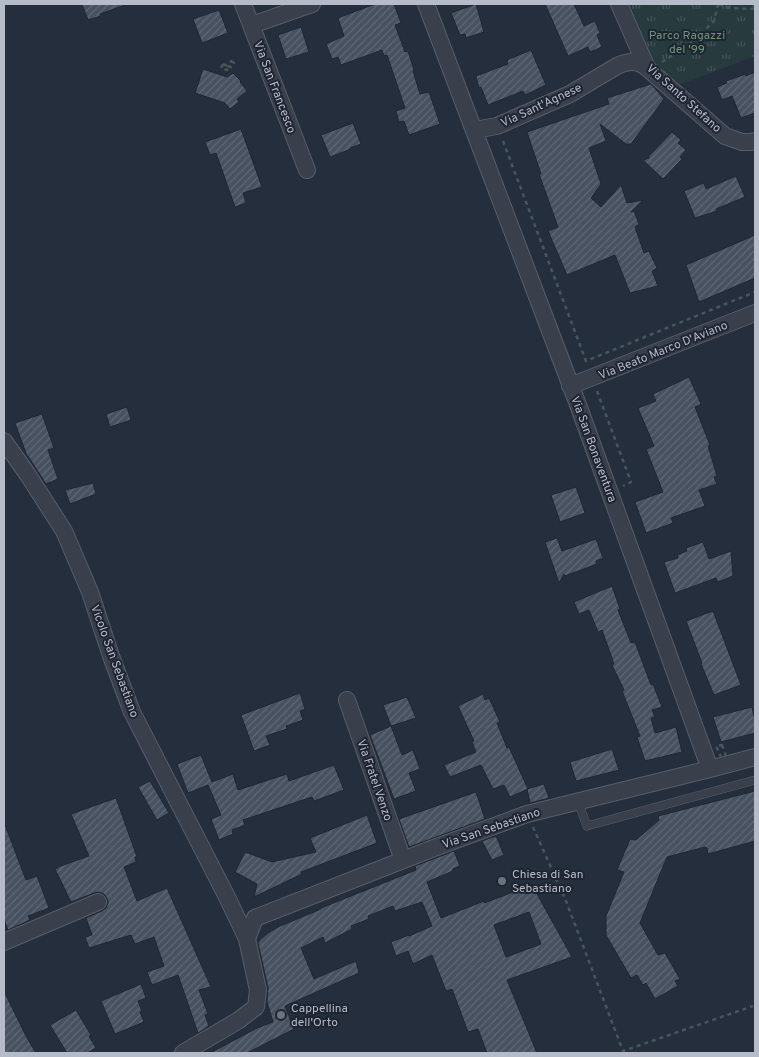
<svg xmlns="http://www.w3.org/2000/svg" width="759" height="1057" viewBox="0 0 759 1057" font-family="Overpass,sans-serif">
  <defs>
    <pattern id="park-tufts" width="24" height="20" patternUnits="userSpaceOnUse" patternTransform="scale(1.25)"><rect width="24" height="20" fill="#273a3d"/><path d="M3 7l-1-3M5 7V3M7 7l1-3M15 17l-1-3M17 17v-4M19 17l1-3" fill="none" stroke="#445558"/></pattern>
    <pattern id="building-hatch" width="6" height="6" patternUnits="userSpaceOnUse" patternTransform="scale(1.25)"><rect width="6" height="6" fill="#475160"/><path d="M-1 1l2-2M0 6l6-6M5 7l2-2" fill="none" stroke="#5f6875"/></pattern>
  </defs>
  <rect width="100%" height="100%" fill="#252e3c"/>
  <path fill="url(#park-tufts)" d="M 625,4 L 755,4 L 755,56 L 681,84 L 651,63 Z"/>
  <path fill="url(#building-hatch)" stroke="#202733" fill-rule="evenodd" d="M 82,4 L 125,4 L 125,5 L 100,14 L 101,16 L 88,20 Z
    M 375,4 L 394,4 L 401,23 L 395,25 L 405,52 L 408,51 L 414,70 L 413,71 L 420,94 L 429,92 L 440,124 L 409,135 L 404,121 L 399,122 L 396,111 L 405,108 L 387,55 L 384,56 L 382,50 L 341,65 L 338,57 L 332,59 L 326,44 L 344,36 L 338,18 Z
    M 476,4 L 484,32 L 466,38 L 465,34 L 460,35 L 451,13 Z
    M 545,4 L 574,4 L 584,26 L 595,21 L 600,33 L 597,35 L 602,47 L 590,52 L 588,47 L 568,56 Z
    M 219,10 L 228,33 L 202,43 L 193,19 Z
    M 301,27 L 309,52 L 286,59 L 278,35 Z
    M 531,50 L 546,85 L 525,95 L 523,91 L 488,105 L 481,87 L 479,88 L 476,76 L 508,64 L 507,60 Z
    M 203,69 L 227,77 L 233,73 L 241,81 L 240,82 L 247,91 L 237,99 L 239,102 L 230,109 L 225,103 L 195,93 Z
    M 755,72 L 755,113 L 741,118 L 732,96 L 722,100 L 717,87 L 727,83 L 726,81 L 746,74 L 746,76 Z
    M 651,84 L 664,99 L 631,144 L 626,144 L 600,124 L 606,141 L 589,148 L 601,184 L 591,198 L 601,207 L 621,185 L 627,203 L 643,200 L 631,212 L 634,211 L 639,224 L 635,227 L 644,253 L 649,251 L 657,268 L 652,271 L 658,286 L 630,293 L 615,255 L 567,275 L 548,231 L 558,227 L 539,174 L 541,174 L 527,132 L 609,104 L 607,98 Z
    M 353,123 L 361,144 L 350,148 L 351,149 L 330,157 L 321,135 Z
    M 241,129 L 262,187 L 243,193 L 246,203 L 235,207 L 216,153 L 210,155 L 205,142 Z
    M 672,132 L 681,140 L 678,143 L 686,150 L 680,157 L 682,159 L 663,179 L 643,160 L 649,158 L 649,156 Z
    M 736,176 L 745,197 L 716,209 L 717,211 L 695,218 L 684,191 L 704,183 L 706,189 Z
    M 755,235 L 755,278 L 699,302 L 686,265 Z
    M 689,377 L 701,404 L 695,407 L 710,445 L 708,446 L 717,476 L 714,477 L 717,484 L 699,490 L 705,506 L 671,518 L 673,523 L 646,533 L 635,502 L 663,492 L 646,449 L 654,446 L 638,408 L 656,401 L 653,394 Z
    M 127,407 L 131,420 L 110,427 L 106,414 Z
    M 42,414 L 54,448 L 48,450 L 58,479 L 46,484 L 28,456 L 27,456 L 15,423 Z
    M 93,483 L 96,494 L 70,504 L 65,490 Z
    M 576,487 L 585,513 L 560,522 L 551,495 Z
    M 557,538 L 562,551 L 596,539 L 603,558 L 596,561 L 597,564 L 565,576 L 564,574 L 559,583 L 545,542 Z
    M 703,542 L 709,559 L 731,551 L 733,576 L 718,582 L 716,578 L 675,593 L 664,562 L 678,558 L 677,555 L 687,551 L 686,548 Z
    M 612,586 L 620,609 L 618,610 L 631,643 L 635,642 L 651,685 L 653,684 L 662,707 L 652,710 L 655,717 L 651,718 L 655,733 L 676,727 L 682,752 L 645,761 L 637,737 L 640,736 L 622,691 L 624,690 L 612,665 L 614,664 L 602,630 L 598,632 L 589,610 L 579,614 L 574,602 Z
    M 713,611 L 741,685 L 714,695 L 701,664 L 702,663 L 686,621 Z
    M 300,693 L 305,709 L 300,711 L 303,720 L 286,726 L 287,729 L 266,736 L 270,745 L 254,751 L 241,715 Z
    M 483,694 L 485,700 L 489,698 L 500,722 L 497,723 L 507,748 L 509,747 L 528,789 L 510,797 L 504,785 L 493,789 L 481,765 L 450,777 L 444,765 L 476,752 L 472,742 L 474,741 L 458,706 Z
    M 407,697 L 416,718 L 391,726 L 383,705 Z
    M 752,707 L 755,721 L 755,733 L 721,742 L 713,717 Z
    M 391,726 L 402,755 L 413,750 L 420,769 L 409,773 L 416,791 L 394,799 L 370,735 Z
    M 612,749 L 619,770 L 576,781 L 570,762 Z
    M 201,755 L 212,782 L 233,774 L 238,790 L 287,774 L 289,781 L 334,765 L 344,790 L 314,801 L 312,797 L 243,820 L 245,825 L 232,830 L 233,834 L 219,840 L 211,819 L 221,815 L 208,785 L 188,793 L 177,764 Z
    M 150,781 L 169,813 L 157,820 L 138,787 Z
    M 544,784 L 549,798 L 530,803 L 527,789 Z
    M 755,791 L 755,841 L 708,854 L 707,848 L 705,847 L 667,857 L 640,923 L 658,955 L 665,953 L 680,979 L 675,981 L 678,986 L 655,999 L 646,983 L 643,985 L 637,975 L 631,978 L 606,935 L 606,916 L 624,872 L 617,870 L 630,839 L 636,840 L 659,820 L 658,816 Z
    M 476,792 L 485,819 L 409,847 L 399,819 Z
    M 116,798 L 137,857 L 135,857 L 136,862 L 124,867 L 137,901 L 167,888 L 211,987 L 199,990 L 208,1014 L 205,1015 L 209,1026 L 198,1033 L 178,975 L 152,985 L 147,972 L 164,966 L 154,937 L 135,944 L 131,935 L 89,948 L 85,937 L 92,935 L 86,918 L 102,911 L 106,908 L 108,903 L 107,898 L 104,894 L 99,892 L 94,893 L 71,902 L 55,869 L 58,868 L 58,867 L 89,856 L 71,814 Z
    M 367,815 L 377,843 L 301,872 L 302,874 L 254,897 L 257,884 L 235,872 L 245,852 L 272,862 L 316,852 L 310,838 Z
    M 4,825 L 5,825 L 26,880 L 37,876 L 49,908 L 28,916 L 30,920 L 8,930 L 4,919 Z
    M 496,836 L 504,855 L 492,860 L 482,841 Z
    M 454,851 L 460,866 L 453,869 L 453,871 L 427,882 L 441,918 L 484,901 L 484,903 L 532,885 L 572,957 L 507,980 L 537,1053 L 487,1053 L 478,1029 L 468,1032 L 452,989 L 446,991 L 432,955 L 413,964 L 408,951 L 396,956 L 391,942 L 409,935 L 409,936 L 432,926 L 422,902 L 395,911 L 393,906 L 368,916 L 369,919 L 351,926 L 352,929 L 325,943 L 323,937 L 301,948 L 314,979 L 356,961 L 359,973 L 285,1006 L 294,1029 L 247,1053 L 210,1053 L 257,1028 L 273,1022 L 267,1002 L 268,988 L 258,943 L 260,940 L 268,933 L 278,927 L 321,909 L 321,908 L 416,870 L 415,866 ZM 529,912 L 541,944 L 506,957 L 494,925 Z
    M 141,984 L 146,998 L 138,1001 L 142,1011 L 140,1012 L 144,1022 L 115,1034 L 101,1001 Z
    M 4,991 L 26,1036 L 36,1053 L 4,1053 Z
    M 76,1010 L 91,1035 L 89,1036 L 96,1048 L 87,1053 L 67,1053 L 50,1025 Z"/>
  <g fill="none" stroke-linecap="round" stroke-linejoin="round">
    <g stroke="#575e6a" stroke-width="9">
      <path id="lane" d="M 578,802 L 587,826 L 755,780"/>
    </g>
    <g stroke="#575e6a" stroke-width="18">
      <path id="street" d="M 243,4 L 307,170
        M 426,4 L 577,402 L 710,769
        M 619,4 L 647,68 L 725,136 L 742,142 L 750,142 L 755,141
        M 252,25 L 312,4
        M 474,130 L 497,126 L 570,94 L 617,66 C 628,61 637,60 647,68
        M 570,386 L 755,313
        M 4,441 L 28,475 L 64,531 L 90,592 L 111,656 L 132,712 L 227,897 L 247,939 L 258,990 L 256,1007 L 239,1020 L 183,1053
        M 347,700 L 403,860
        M 247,939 L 255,918 L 434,848 L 527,814 L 710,769 L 755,757
        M 4,942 L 98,902"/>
    </g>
    <path stroke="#45575a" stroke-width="2.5" stroke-dasharray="4 4" stroke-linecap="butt" d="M 719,4 L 729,8 L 755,9
      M 231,61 L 234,63 L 231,67 L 228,66 Z
      M 662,62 L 690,44 L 714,21 L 718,4
      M 223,64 L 228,66 L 227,70 L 221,68 Z
      M 503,141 L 586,361 L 755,292
      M 597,391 L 631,482 L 623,486
      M 722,745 L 726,756 L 721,757 L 716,746 Z
      M 533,827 L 566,901 L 623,1051 L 753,1006"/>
    <use href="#lane" stroke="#39404c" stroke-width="8"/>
    <use href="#street" stroke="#39404c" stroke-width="16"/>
  </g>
  <g fill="#6b7280" stroke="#1e2531" stroke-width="2">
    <circle cx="502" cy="881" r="5"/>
    <circle cx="281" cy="1015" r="5"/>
  </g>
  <g text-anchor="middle" stroke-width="4" stroke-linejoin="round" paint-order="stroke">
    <g font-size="12" fill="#6e9779" stroke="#1e2531">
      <text x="687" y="39">Parco Ragazzi<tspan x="687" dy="14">del '99</tspan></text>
    </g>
    <g font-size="12" fill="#b5bbc8" stroke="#1e2531">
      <text transform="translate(275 87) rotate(69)" y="4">Via San Francesco</text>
      <text transform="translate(684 98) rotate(42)" y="4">Via Santo Stefano</text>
      <text transform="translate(541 105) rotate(-25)" y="4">Via Sant'Agnese</text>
      <text transform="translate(663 350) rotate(-22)" y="4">Via Beato Marco D'Aviano</text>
      <text transform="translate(594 449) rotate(70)" y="4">Via San Bonaventura</text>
      <text transform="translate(115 661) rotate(70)" y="4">Vicolo San Sebastiano</text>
      <text transform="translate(375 780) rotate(71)" y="4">Via Fratel Venzo</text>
      <text transform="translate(491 828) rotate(-19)" y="4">Via San Sebastiano</text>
    </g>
    <g font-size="12" fill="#b5bbc8" stroke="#1e2531" text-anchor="start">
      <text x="512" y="878">Chiesa di San<tspan x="512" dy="14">Sebastiano</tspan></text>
      <text x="291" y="1012">Cappellina<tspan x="291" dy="14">dell'Orto</tspan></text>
    </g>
  </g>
  <rect width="759" height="1057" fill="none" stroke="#b5bbc8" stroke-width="10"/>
</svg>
